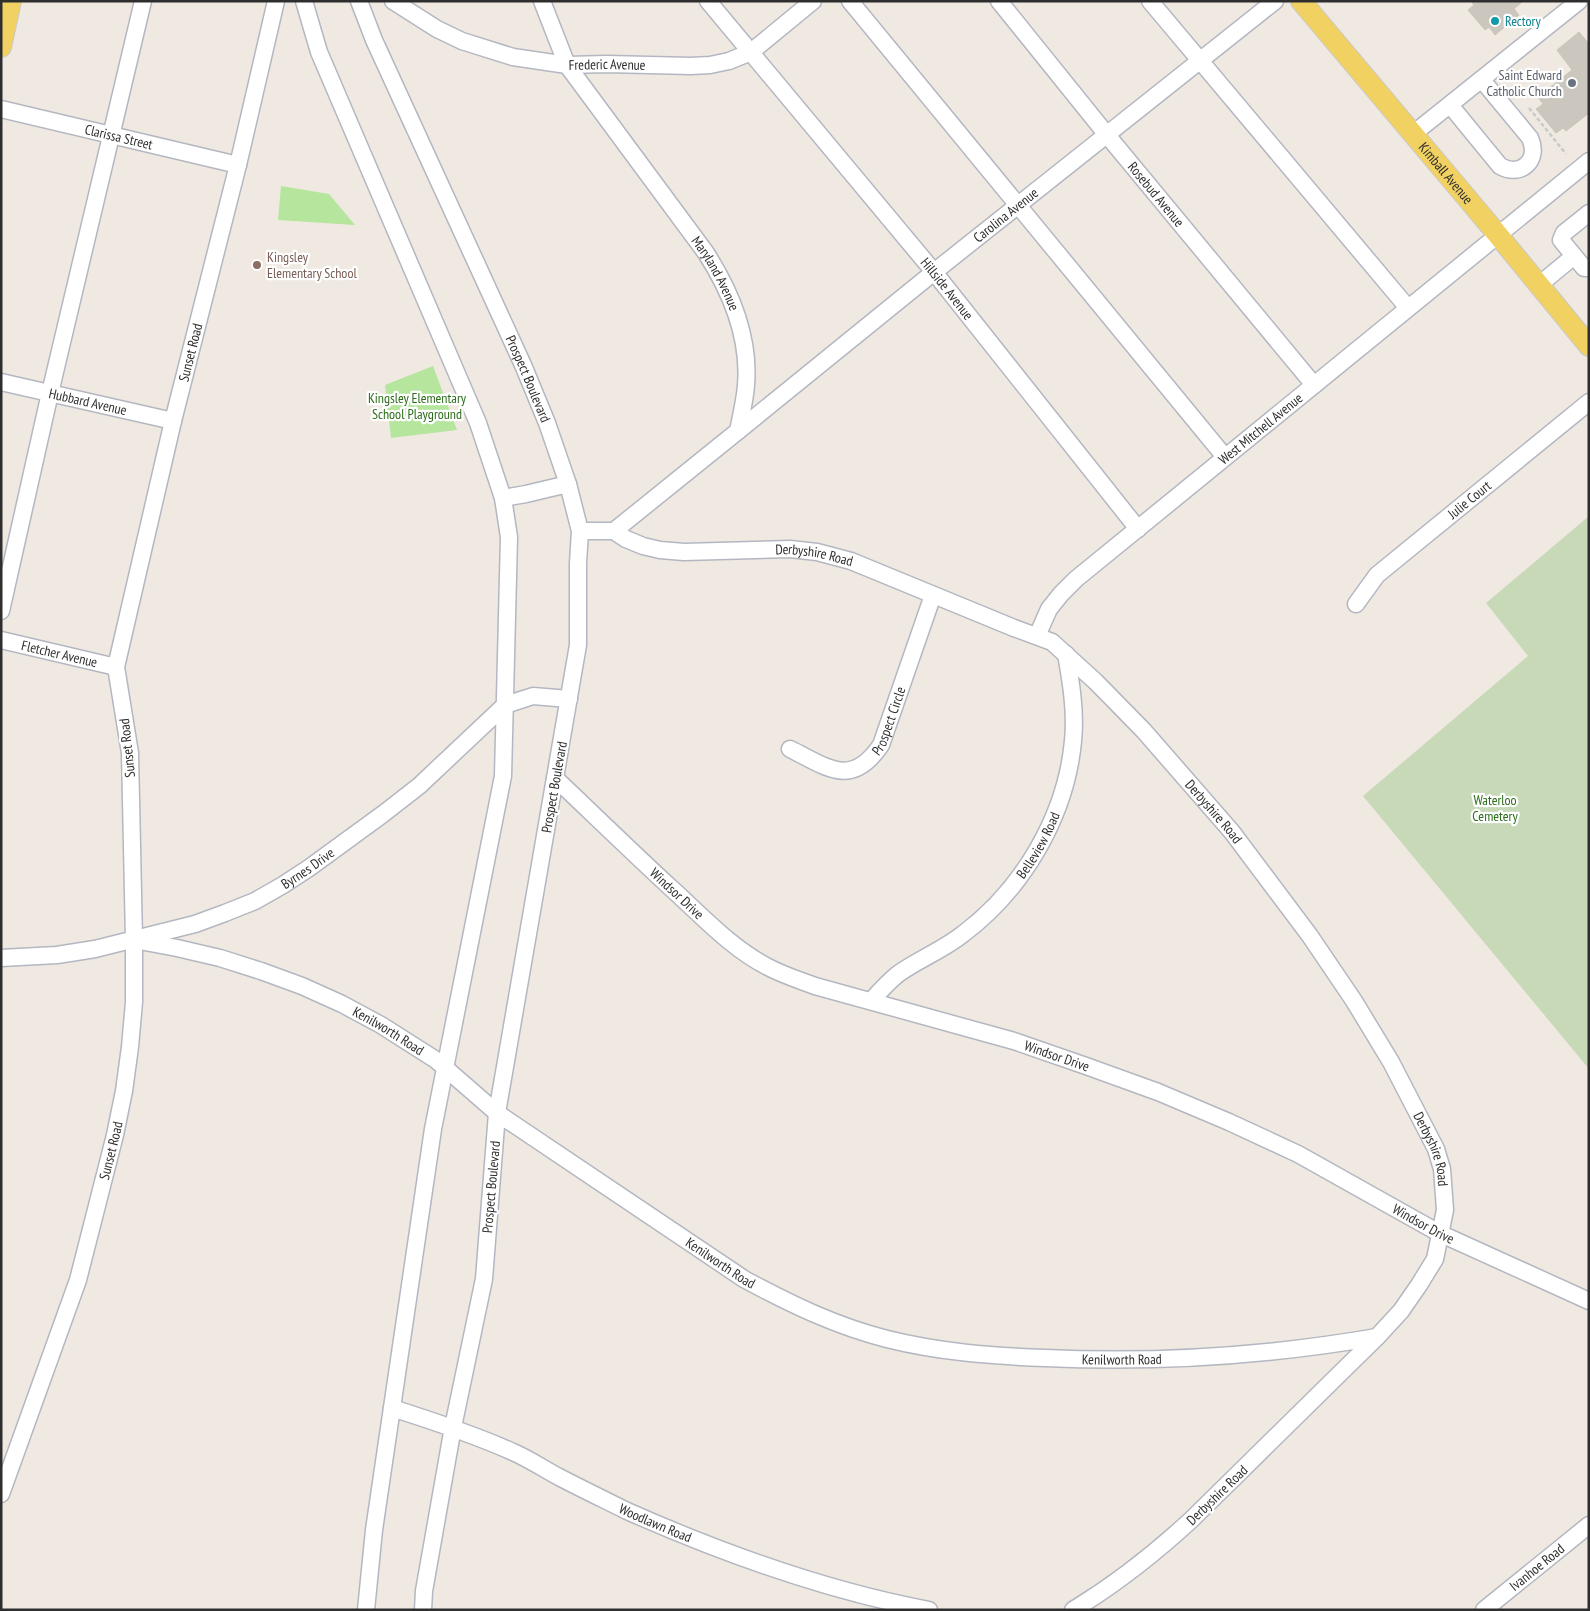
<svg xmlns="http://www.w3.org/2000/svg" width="1590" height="1611" viewBox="0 0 1590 1611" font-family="'PT Sans Narrow',sans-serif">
  <rect width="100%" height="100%" fill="#efe9e1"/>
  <path fill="#b6e59e" d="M 281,186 L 329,194 L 355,225 L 278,220 Z
    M 433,366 L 457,430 L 391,438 L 385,385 Z"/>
  <path fill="#c8d9b8" d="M 1589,516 L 1589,1069 L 1363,796 L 1528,656 L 1486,603 Z"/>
  <path fill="#cbc7bf" stroke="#cbc5ba" d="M 1471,1 L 1523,1 L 1514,9 L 1519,15 L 1495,35 L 1489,27 L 1485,30 L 1468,10 L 1474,5 Z
    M 1579,32 L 1589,44 L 1589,113 L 1566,131 L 1563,128 L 1556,133 L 1536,109 L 1543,104 L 1538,97 L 1572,70 L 1557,50 Z"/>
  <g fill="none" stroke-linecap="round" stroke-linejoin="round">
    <g stroke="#b4b7c1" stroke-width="19">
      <g id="minor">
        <path d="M 304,1 L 319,52 L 478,423 L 503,498 L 509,537 L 503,776 L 433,1129 L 374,1530 L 366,1610"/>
        <path id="s1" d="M 359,1 L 374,40 L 523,365 L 547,423 L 568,484 L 580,531 L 578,563 L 578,645 L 497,1113 L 484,1279 L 453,1427 L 424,1591 L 423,1610"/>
        <path id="s2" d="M 393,1 L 437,29 L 462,41 L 513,57 L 567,65 L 607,64 L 691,66 L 710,65 L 729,61 L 751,52 L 813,1"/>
        <path id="s3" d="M 542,1 L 567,65 L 706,253 C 731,292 750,337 746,385 C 745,400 741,416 738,431 L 614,531"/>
        <path id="s4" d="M 708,1 L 934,272 L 1138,529"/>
        <path d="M 850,1 L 1225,457"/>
        <path id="s5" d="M 999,1 L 1107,135 L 1314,385"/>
        <path d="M 1150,1 L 1408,308"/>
        <path d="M 1450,105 L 1500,166 C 1521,178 1540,160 1530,138 L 1482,80"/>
        <path id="s6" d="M 1,109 L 238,165"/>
        <path d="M 1413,134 L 1579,1"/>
        <path d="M 1589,213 L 1564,233 L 1561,240 L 1584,268 L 1589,268"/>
        <path d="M 1539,285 L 1574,256"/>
        <path id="s7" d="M 1,382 L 173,421"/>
        <path id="s8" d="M 738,431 L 934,272 L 1275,1"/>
        <path d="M 503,498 L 526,494 L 568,484"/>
        <path id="s9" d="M 580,531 L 614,531 L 626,539 L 643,546 L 660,550 L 684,552 L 790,549 L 817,552 L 851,561 L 1014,628 L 1052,642 L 1096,682 L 1144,731 L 1232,832 L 1310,936 L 1354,1001 L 1391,1062 L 1436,1149 L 1442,1169 L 1445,1210 L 1435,1259 L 1419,1285 L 1401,1311 L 1377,1337 L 1191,1520 C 1154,1554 1116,1584 1073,1610"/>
        <path id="s10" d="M 1356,604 L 1377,575 L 1589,402"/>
        <path d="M 1,611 L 50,393 L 143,1"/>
        <path id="s11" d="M 1037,636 L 1049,609 L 1061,594 L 1076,579 L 1589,161"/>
        <path id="s12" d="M 1,640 L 116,667"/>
        <path id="s13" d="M 790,749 C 827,767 851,789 881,745 L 933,595"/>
        <path id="s14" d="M 555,778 C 594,815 632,852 671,888 C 702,916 731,948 768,967 C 783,975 799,980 815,986 L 1014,1041 L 1086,1066 L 1158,1092 L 1229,1122 L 1298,1154 L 1439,1233 L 1589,1301"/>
        <path id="s15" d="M 134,940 L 177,948 L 220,958 L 261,971 L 302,986 L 342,1004 L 381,1025 L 436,1060 L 497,1113 L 744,1279 C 790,1304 836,1326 887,1339 C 939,1352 991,1356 1045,1358 C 1156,1363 1267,1356 1377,1337"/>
        <path id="s16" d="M 1,958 L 57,955 L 95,949 L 195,924 L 225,913 L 255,901 L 283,885 L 309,868 L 383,814 L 419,786 L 505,705 L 533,696 L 569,699"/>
        <path id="s17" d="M 871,1001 C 880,991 888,982 898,974 C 919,959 943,950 963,934 C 1023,889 1066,816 1073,741 C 1076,712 1071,682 1066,654"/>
        <path id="s18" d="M 392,1408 C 433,1421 473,1434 513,1452 C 529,1459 544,1469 559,1477 C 582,1489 605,1500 627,1511 C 722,1553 827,1591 929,1610"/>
        <path id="s19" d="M 1,1494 L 78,1280 L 115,1135 L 124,1091 L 130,1047 L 134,1002 L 134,940 L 130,753 L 116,667 L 173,421 L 238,165 L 276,1"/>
        <path id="s20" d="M 1484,1610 L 1589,1525"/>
      </g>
    </g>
    <g stroke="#c9c9c9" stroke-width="22">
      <g id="major">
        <path id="s21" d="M 1301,1 L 1498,235 L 1589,346"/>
        <path d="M 1,47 L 11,1"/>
      </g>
    </g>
    <path stroke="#c9c9c9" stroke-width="2.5" stroke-dasharray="4 2.5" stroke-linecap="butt" d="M 1529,108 L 1566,154"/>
    <use href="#minor" stroke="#fff" stroke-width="16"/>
    <use href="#major" stroke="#f2d163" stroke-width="20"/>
  </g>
  <circle fill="#0f9aa8" stroke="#fff" stroke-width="2" cx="1495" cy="21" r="5"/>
  <circle fill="#6b7280" stroke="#fff" stroke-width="2" cx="1572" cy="83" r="5"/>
  <circle fill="#8d6e63" stroke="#fff" stroke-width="2" cx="257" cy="265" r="5"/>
  <g text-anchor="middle" stroke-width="4.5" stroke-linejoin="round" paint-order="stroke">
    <g font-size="14" fill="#0d838f" stroke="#fff" text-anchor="start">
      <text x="1505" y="26">Rectory</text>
    </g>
    <g font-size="14" fill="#2e2e2e" stroke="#fff">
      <text dy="5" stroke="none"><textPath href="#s2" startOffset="228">Frederic Avenue</textPath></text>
      <text dy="5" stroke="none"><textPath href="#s6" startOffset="121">Clarissa Street</textPath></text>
      <text dy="5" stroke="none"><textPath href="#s21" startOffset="225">Kimball Avenue</textPath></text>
      <text dy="5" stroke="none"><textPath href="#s5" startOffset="249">Rosebud Avenue</textPath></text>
      <text dy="5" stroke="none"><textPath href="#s8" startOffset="344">Carolina Avenue</textPath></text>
      <text dy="5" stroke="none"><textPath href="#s3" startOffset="325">Maryland Avenue</textPath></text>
      <text dy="5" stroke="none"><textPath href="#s4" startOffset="374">Hillside Avenue</textPath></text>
      <text dy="5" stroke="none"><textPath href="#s19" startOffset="1171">Sunset Road</textPath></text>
      <text dy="5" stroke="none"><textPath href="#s1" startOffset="414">Prospect Boulevard</textPath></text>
      <text dy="5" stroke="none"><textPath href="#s7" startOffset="89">Hubbard Avenue</textPath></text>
      <text dy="5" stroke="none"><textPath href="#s11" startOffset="308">West Mitchell Avenue</textPath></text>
      <text dy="5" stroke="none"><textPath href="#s10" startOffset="155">Julie Court</textPath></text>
      <text dy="5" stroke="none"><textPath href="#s9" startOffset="239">Derbyshire Road</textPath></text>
      <text dy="5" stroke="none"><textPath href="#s12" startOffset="60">Fletcher Avenue</textPath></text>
      <text dy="5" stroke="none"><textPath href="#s13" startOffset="131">Prospect Circle</textPath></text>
      <text transform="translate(127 748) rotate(-96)" y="5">Sunset Road</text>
      <text transform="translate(554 787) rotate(-80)" y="5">Prospect Boulevard</text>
      <text dy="5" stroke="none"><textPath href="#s9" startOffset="728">Derbyshire Road</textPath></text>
      <text dy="5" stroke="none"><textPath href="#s17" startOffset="232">Belleview Road</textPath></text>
      <text dy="5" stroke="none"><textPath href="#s16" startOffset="324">Byrnes Drive</textPath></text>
      <text dy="5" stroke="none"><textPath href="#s14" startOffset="168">Windsor Drive</textPath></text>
      <text dy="5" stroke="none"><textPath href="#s15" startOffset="272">Kenilworth Road</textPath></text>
      <text dy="5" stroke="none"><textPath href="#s14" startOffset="588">Windsor Drive</textPath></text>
      <text dy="5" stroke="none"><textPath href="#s19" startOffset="361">Sunset Road</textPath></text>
      <text dy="5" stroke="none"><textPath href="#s9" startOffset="1132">Derbyshire Road</textPath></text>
      <text transform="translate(491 1187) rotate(-85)" y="5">Prospect Boulevard</text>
      <text dy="5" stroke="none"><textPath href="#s14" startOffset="992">Windsor Drive</textPath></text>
      <text dy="5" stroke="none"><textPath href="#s15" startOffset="678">Kenilworth Road</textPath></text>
      <text dy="5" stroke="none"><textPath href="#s15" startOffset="1098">Kenilworth Road</textPath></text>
      <text transform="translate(1217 1495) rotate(-44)" y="5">Derbyshire Road</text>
      <text dy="5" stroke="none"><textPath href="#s18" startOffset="288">Woodlawn Road</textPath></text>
      <text dy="5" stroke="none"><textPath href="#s20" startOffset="68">Ivanhoe Road</textPath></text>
    </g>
    <g font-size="14" fill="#5b616d" stroke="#fff" text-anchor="end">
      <text x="1562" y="80">Saint Edward<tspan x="1562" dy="16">Catholic Church</tspan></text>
    </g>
    <g font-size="14" fill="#785e54" stroke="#fff" text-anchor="start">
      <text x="267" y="262">Kingsley<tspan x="267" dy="16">Elementary School</tspan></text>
    </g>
    <g font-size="14" fill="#2c6e1b" stroke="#fff">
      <text x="417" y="403">Kingsley Elementary<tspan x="417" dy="16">School Playground</tspan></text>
      <text x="1495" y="805">Waterloo<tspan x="1495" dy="16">Cemetery</tspan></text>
    </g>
  </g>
  <rect width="1590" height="1611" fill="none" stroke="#2e2e2e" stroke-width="5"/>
</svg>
